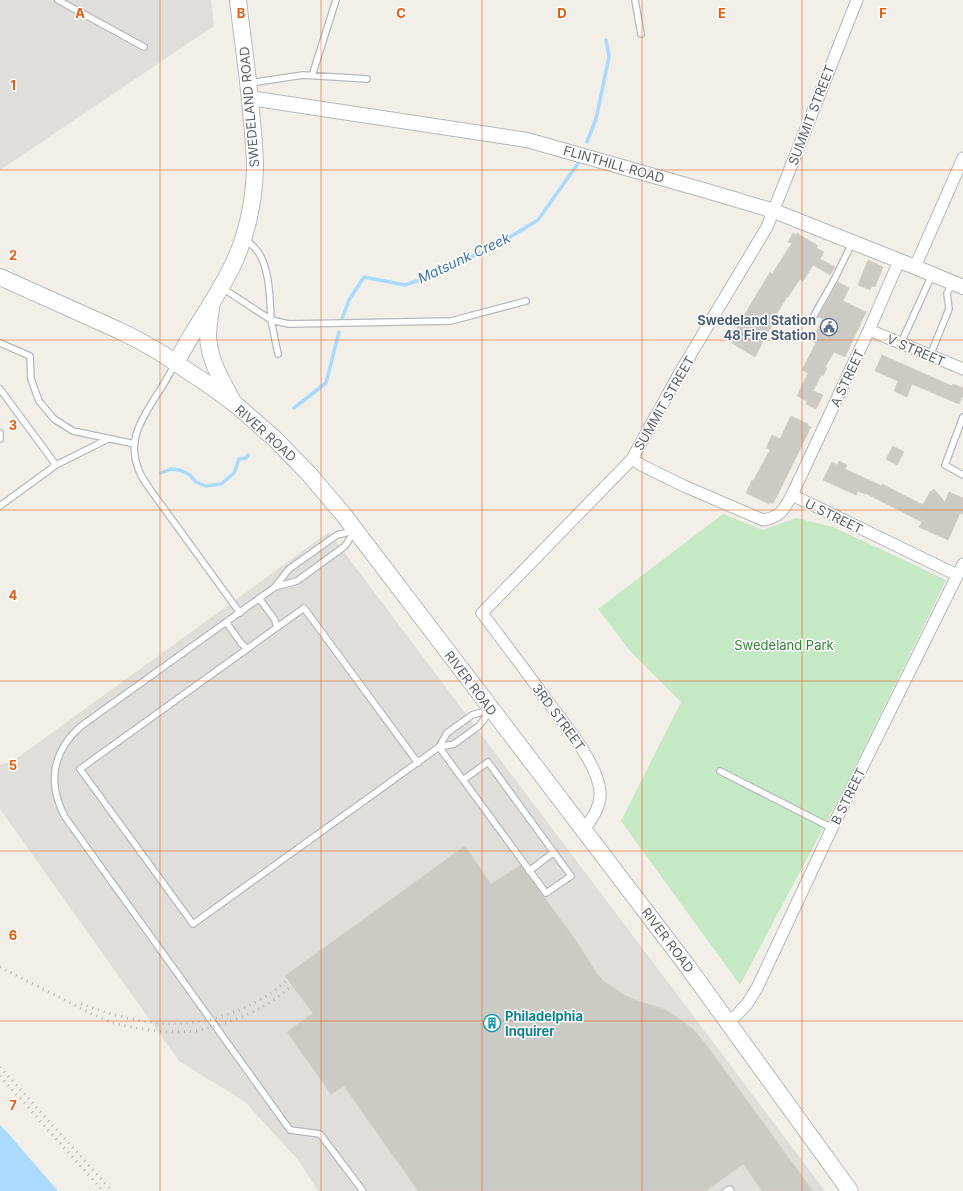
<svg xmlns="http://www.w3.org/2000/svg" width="963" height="1191" viewBox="0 0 963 1191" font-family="Inter,sans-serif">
  <rect width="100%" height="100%" fill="#f1efe8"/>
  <path fill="#e0deda" d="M 0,0 L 211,0 L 214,26 L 0,170 Z
    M 329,532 L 825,1191 L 318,1191 L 298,1160 L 245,1102 L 179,1061 L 0,809 L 0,765 L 13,761 Z"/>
  <path fill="#c5e8c5" d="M 723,514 L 763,530 L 796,518 L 833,527 L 946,580 L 847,783 L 740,985 L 621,821 L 681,702 L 630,651 L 598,609 Z"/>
  <path fill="#aadaff" d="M 0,1125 L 6,1131 L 58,1191 L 0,1191 Z"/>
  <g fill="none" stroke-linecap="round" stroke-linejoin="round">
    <path stroke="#aadaff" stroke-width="3.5" d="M 587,142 L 596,119 L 609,57 L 606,40
      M 342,319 L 349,300 L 364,277 L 405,285 L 428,277 L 500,243 L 538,220 L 579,162
      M 294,408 L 326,383 L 339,332
      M 161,473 L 171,469 L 180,470 L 190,475 L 196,482 L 206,486 L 221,484 L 234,473 L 239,459 L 246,458 L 248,455"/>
  </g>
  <path fill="#cccac5" stroke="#d6d1c6" d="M 793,233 L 796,235 L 797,233 L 818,246 L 816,248 L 824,252 L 820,259 L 835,267 L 830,275 L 813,265 L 803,281 L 800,279 L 788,297 L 787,297 L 770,324 L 772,325 L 755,357 L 732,343 L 733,341 L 730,339 L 770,272 L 772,274 L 790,246 L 792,243 L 788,242 Z
    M 868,260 L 883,267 L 875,287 L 872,286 L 870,290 L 858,285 Z
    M 838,282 L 849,288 L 843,301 L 866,312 L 845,357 L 834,352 L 825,367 L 827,368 L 823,376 L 821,375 L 813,391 L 823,395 L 816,409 L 806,404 L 807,401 L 797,396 L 808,373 L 802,370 L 816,343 L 812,341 L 823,319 L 818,317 Z
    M 882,355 L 952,386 L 953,384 L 963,388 L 963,395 L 959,404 L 912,384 L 907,397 L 894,391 L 898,381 L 875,371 Z
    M 791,416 L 808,424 L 808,426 L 811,427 L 773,504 L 770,502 L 769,504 L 746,493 L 752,480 L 753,481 L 770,450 L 766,448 L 772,435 L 780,439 Z
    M 893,446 L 904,452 L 897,465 L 886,459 Z
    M 839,461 L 847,465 L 845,469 L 882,486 L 882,484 L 923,505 L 930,492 L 934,489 L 945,502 L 949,492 L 963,498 L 963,514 L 960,513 L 948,540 L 919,527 L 922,522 L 865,493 L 865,494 L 858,491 L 856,495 L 823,480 L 832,462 L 837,465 Z
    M 465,846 L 491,884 L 521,865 L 577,942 L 597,974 L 604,981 L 624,995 L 638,1001 L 664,1009 L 678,1018 L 693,1029 L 705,1043 L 813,1191 L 762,1191 L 743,1164 L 706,1191 L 418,1191 L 344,1086 L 331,1094 L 287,1032 L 313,1013 L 285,976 Z"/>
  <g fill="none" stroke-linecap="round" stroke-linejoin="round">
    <g stroke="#b5b8bc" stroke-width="8">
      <path id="service" d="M 58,0 L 144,47
        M 635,0 L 641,34
        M 312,76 L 336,0
        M 250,83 L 303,75 L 367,79
        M 244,239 C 248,242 251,244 254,247 C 270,263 270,298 271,320 L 289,324 L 451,321 L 526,301
        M 221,287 L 271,320 L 278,354
        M 812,319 L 834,280 L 852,243
        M 0,343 L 30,356 L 31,379 L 39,401 L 54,419 L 73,431 L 135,444
        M 901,343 L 932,275
        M 930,356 L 949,309 L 947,293 L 953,283
        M 175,364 C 169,375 163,386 156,396 C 140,422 126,442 140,473 C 143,480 148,486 152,492 L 240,613
        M 0,389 L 56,465 L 108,439
        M 963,417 L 945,465 L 963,475
        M 0,433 L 0,439
        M 0,506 L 56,465
        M 353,531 L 337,535 L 289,569 L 275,587 L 81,726 C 52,752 47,783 65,817 L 290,1130 L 320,1134 L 363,1191
        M 275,587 L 297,581 L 345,546 L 354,532
        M 259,598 L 275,620 L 277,627
        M 226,622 L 241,643 L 247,649
        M 439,747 L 546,893 L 571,876 L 488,762 L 463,780
        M 439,747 L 447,733 L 472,715 L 489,710
        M 418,763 L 304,608 L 80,769 L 193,924 L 439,747 L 454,744 L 479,726 L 490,711
        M 720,771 L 832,828
        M 529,871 L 554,852
        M 726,1191 L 730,1189 L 731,1191"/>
    </g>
    <g stroke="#b5b8bc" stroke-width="13">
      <path id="minor" d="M 915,267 L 963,158
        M 869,330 L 963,369
        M 632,459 L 643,466 L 684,486 L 763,520 C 781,517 784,509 792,495 L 957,575
        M 792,495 L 869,330 L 899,261
        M 584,830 C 592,818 601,807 600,792 C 598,762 560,719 543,695 C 523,667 502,640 482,613 L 632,459 L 682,369 L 767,227 L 857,0
        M 729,1023 L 747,1004 L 757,988 L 832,828 L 963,564"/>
    </g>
    <g stroke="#b5b8bc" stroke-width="16">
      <path id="tertiary" d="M 250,98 L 527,140 L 707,191 L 774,211 L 915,267 L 963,287"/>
    </g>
    <g stroke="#b6babf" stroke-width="18">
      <path id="secondary" d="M 0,277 L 118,330 L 138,340 L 161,353 L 212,387 L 235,404 L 274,438 L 309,474 L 343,514 L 685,963 L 850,1191
        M 211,308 C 210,317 208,327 208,336 C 209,360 221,379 232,400
        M 176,363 C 194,327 220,295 236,258 C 248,230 254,199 255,169 C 255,150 253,131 251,111 C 248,74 242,37 238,0"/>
    </g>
    <use href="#service" stroke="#fff" stroke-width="5.5"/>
    <use href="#minor" stroke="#fff" stroke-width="11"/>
    <use href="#tertiary" stroke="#fff" stroke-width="14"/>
    <use href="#secondary" stroke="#fff" stroke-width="16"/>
    <path stroke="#b6b7b8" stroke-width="3" stroke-dasharray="1 5" stroke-linecap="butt" d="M 0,967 L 92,1014 L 116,1024 L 136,1028 L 167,1032 L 197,1031 L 226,1023 L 251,1013 L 271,1002 L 292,986
      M 81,1004 C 94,1008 106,1013 119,1016 C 171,1030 217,1025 263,998 C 272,993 280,986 288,980
      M 0,1067 L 112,1191
      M 0,1076 L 103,1191"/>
  </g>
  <path fill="none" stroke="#e8590c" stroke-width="1" stroke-opacity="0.55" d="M 160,0 L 160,1191M 321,0 L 321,1191M 482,0 L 482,1191M 642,0 L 642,1191M 802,0 L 802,1191M 0,170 L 963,170M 0,340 L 963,340M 0,510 L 963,510M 0,681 L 963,681M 0,851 L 963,851M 0,1021 L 963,1021"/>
  <defs>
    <g id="civic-ring" transform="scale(0.9)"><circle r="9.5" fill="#fff" stroke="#5c6f8a" stroke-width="1.5"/><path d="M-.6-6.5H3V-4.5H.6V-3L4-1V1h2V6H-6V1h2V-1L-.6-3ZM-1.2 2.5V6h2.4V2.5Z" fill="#5c6f8a"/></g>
    <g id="building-ring" transform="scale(0.9)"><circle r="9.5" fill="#fff" stroke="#0f9aa8" stroke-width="1.5"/><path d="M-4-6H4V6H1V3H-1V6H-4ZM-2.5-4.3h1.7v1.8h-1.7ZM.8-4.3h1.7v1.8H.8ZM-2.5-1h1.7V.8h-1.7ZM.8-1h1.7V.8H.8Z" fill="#0f9aa8"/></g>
  </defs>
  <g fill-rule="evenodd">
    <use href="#civic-ring" x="829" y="327"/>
    <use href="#building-ring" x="492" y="1023"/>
  </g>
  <g text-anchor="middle" stroke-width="3" stroke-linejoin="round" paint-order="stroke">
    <g font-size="13" fill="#5f6368" stroke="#fff">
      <text transform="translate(249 107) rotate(-95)" y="5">SWEDELAND ROAD</text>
      <text transform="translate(811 115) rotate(-69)" y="5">SUMMIT STREET</text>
      <text transform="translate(614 164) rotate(16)" y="5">FLINTHILL ROAD</text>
      <text transform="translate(916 350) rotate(23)" y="5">V STREET</text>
      <text transform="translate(847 378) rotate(-65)" y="5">A STREET</text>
      <text transform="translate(664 403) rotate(-60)" y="5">SUMMIT STREET</text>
      <text transform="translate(266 433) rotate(42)" y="5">RIVER ROAD</text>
      <text transform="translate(834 516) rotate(26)" y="5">U STREET</text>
      <text transform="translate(471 683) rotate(53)" y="5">RIVER ROAD</text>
      <text transform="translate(559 717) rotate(54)" y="5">3RD STREET</text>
      <text transform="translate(848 796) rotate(-64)" y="5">B STREET</text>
      <text transform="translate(668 940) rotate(53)" y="5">RIVER ROAD</text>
    </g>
    <g font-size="13" font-weight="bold" fill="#4e5e75" stroke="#fff" text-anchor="end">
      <text x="816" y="325">Swedeland Station<tspan x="816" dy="15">48 Fire Station</tspan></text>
    </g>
    <g font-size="13" fill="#348238" stroke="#fff">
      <text x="784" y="650">Swedeland Park</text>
    </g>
    <g font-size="13" font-weight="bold" fill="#0d838f" stroke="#fff" text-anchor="start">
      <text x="505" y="1021">Philadelphia<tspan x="505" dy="15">Inquirer</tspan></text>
    </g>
    <g font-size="14" font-style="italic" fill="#4174aa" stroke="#fff">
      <text transform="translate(464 258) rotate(-25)" y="5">Matsunk Creek</text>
    </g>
  </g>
  <g font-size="13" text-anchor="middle" font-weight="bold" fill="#e8590c" stroke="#fff" stroke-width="3" stroke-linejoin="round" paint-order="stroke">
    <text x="80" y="18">A</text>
    <text x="241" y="18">B</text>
    <text x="401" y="18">C</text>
    <text x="562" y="18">D</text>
    <text x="722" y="18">E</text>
    <text x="883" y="18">F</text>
    <text x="13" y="90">1</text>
    <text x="13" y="260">2</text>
    <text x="13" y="430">3</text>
    <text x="13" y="600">4</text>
    <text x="13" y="770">5</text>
    <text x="13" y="940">6</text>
    <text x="13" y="1110">7</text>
  </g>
</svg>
